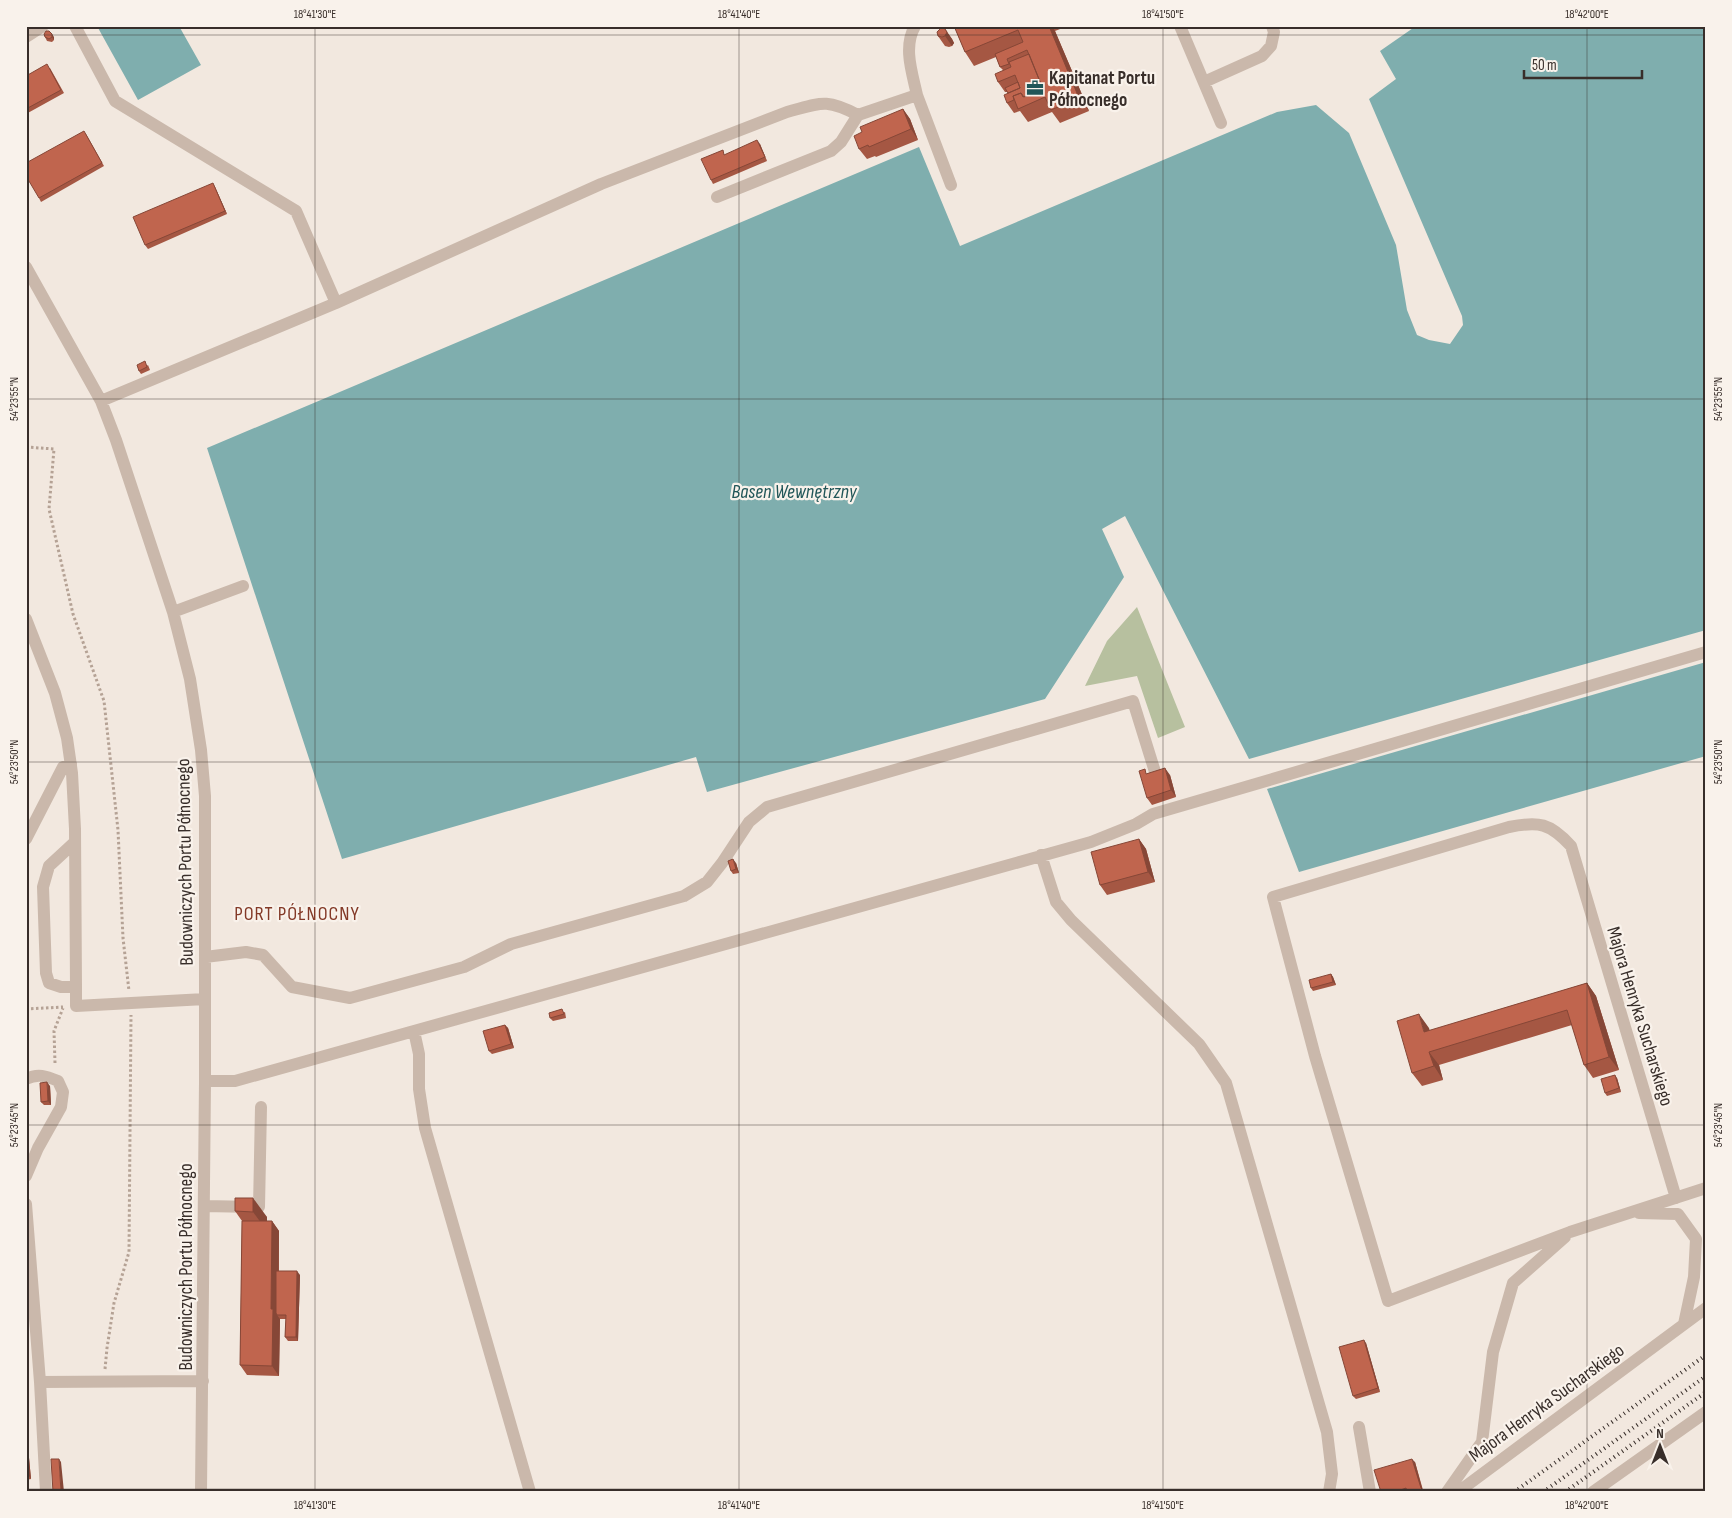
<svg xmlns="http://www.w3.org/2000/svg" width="1732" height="1518" viewBox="0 0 1732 1518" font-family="'Sofia Sans Condensed',sans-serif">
  <rect width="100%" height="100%" fill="#f2e8df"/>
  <path fill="#b7c09f" d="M 1137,607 L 1185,727 L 1158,738 L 1137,676 L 1085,686 L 1107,641 Z"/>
  <path fill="#7faeae" d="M 97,26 L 179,26 L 201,65 L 138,100 Z
    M 1416,26 L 1706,26 L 1706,630 L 1249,759 L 1125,516 L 1102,529 L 1124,577 L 1045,699 L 707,792 L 696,757 L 342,859 L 207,448 L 919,147 L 960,246 L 1277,112 L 1316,105 L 1349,133 L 1396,245 L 1407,310 L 1417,335 L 1429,340 L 1450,344 L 1463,325 L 1462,316 L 1369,99 L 1396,79 L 1380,51 Z
    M 1706,662 L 1706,756 L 1299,872 L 1267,789 Z"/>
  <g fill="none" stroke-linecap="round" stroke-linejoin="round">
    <path stroke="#b5a295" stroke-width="3" stroke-dasharray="2.5 2.5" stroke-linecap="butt" d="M 26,447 L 54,449 L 49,509 L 73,614 L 104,701 L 118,830 L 123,938 L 129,991
      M 26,1009 L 63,1007
      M 55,1063 L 54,1031 L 63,1008
      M 105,1369 L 107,1348 L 114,1303 L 129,1252 L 131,1015"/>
    <path stroke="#cab8ab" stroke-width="12" d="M 75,26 L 115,101 L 296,211 L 336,303 L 101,401
      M 915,26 C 903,47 912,72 917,95
      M 1180,26 L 1221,123
      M 26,37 L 43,26
      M 1204,82 L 1262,56 L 1271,46 L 1274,32 L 1272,26
      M 717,197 L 831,151 L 841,142 L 858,115 L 917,95 L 951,185
      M 26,267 L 101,401 L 116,440 L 173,612 L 190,679 L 201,750 L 205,796 L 205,1081 L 201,1492
      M 336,303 L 601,184 L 787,112 C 821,103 825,98 858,115
      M 173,612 L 243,586
      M 26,619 L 55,693 L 67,738 L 72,773 L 75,829 L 76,987 L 61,987 L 49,983 L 46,973 L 43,887 L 49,866 L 75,842
      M 26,839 L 63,767 L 71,764
      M 1041,855 L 1056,902 L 1071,920 L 1199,1044 L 1226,1083 L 1327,1432 L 1332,1474 L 1329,1492
      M 205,957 L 246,952 L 263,955 L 292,987 L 350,998 L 464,967 L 511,944 L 684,896 L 707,882 L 722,863 L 749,822 L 767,807 L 1133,701 L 1156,775
      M 76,987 L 76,1006 L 205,999
      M 414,1031 L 419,1054 L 419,1089 L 425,1128 L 530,1492
      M 26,1079 C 38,1073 46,1076 58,1081 L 63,1092 L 61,1107 L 38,1148 L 26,1176
      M 205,1081 L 235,1081 L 1091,842 L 1136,824 L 1153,814 L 1706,652
      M 1676,1198 L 1571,846 C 1550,823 1539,821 1509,827 L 1273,897 L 1315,1056 L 1388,1301 L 1570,1232 L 1706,1188
      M 26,1204 L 40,1382
      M 204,1206 L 259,1207 L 261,1107
      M 1639,1213 L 1678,1214 L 1696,1239 L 1694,1277 L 1684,1324
      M 1359,1427 L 1370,1492
      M 46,1492 L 40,1382 L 203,1381
      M 1447,1492 L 1482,1442 L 1493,1352 L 1513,1283 L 1565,1237
      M 1458,1492 L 1706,1308
      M 1593,1492 L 1706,1412"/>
    <path stroke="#382e2a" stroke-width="4" stroke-dasharray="1 4" stroke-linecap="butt" d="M 1514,1492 L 1706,1355
      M 1543,1492 L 1706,1376
      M 1565,1492 L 1706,1392"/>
  </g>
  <path fill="#a55743" d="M 954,26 L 1068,26 L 1055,31 L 1089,111 L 1060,123 L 1052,112 L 1028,122 L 1020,111 L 1014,113 L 1007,103 L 1008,93 L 1007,92 L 1005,92 L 998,82 L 1003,70 L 1000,67 L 996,57 L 974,66 L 965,52 Z
    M 945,29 L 952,39 L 954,43 L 952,46 L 949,47 L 945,46 L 938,36 Z
    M 45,37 L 54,37 L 54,40 L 52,42 L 47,41 Z
    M 50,68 L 64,93 L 26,114 L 26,76 Z
    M 903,109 L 910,119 L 918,140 L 876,157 L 875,156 L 867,159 L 859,149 L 862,132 Z
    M 86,134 L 104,166 L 41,202 L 39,198 Z
    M 760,144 L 767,161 L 713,184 L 711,180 Z
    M 215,187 L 227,214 L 148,249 L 145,245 Z
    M 148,365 L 150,370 L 141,374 L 139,371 Z
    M 1148,773 L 1170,775 L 1176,797 L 1152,805 L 1147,798 Z
    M 1139,839 L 1146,849 L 1155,882 L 1107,895 L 1100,885 Z
    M 736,863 L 739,873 L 733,874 L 731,871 Z
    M 1331,974 L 1333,977 L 1336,985 L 1313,991 L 1311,988 Z
    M 1587,983 L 1596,996 L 1619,1070 L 1593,1078 L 1584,1065 L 1572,1025 L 1439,1065 L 1443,1080 L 1422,1086 L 1412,1073 L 1429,1028 L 1429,1031 Z
    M 565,1012 L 566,1018 L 553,1021 L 550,1018 Z
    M 505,1025 L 508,1028 L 514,1048 L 492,1054 L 489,1051 Z
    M 1617,1078 L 1621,1092 L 1607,1096 L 1605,1093 Z
    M 50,1086 L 51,1105 L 44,1105 L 41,1102 Z
    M 235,1198 L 267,1217 L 267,1221 L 272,1221 L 279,1231 L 279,1271 L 300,1275 L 298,1341 L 288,1341 L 285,1337 L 286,1319 L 280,1319 L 279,1376 L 247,1375 L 240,1365 L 242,1221 L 235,1211 Z
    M 1366,1343 L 1380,1392 L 1356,1399 L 1353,1396 Z
    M 26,1426 L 31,1479 L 26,1480 Z
    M 1415,1462 L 1423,1490 L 1425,1492 L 1381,1492 Z"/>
  <path fill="#864737" d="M 1049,26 L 1052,26 L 1055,31 L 1089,111 L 1079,98 Z
    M 945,29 L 952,39 L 954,43 L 952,46 L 945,36 Z
    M 52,34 L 54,37 L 54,40 L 52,37 Z
    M 903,109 L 910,119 L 918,140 L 911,129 Z
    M 757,140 L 760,144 L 767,161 L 765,157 Z
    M 213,183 L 215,187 L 227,214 L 225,211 Z
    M 1165,768 L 1170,775 L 1176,797 L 1171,790 Z
    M 1139,839 L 1146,849 L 1155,882 L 1148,872 Z
    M 733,859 L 736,863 L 739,873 L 736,869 Z
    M 1331,974 L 1333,977 L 1336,985 L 1333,982 Z
    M 1587,983 L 1596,996 L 1619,1070 L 1609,1057 Z
    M 1419,1014 L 1429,1028 L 1434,1046 L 1424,1032 Z
    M 505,1025 L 508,1028 L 514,1048 L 511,1044 Z
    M 1429,1052 L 1439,1065 L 1443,1080 L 1434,1066 Z
    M 1615,1075 L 1617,1078 L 1621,1092 L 1619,1088 Z
    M 47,1082 L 50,1086 L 51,1105 L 48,1101 Z
    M 253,1198 L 267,1217 L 267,1231 L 253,1212 Z
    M 272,1221 L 279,1231 L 278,1315 L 277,1315 L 280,1319 L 279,1376 L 272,1366 L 271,1309 Z
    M 297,1271 L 300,1275 L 298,1341 L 296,1337 Z
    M 1364,1340 L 1366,1343 L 1380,1392 L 1378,1388 Z
    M 26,1369 L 27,1388 L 26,1386 Z
    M 26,1426 L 31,1479 L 29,1476 L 26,1447 Z
    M 59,1459 L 61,1462 L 64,1492 L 61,1492 Z
    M 1412,1459 L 1415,1462 L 1423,1492 L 1421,1488 Z"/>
  <path fill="#c0654e" stroke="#864737" d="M 954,26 L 1049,26 L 1079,98 L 1051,110 L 1045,97 L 1018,109 L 1013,96 L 1021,93 L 1023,97 L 1043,89 L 1027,50 L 1007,59 L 1009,64 L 1000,67 L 995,54 L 1023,42 L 1018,30 L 965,52 Z
    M 942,27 L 945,29 L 947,32 L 945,36 L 942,37 L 938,36 L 937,32 Z
    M 46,31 L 49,31 L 52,34 L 52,37 L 49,39 L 45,37 L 44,34 Z
    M 1029,54 L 1043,89 L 1024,97 L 1021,93 L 1013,96 L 1014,100 L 1007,103 L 1004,95 L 1020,88 L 1015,75 L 998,82 L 995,74 L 1011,67 L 1009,62 Z
    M 47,64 L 61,90 L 26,109 L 26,76 Z
    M 1018,82 L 1020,88 L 1008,93 L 1005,88 Z
    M 903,109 L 911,129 L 869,147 L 868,145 L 859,149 L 854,136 L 862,132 L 860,127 Z
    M 84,131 L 102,163 L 39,198 L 26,176 L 26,163 Z
    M 757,140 L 765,157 L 711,180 L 701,159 L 723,150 L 724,155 Z
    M 213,183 L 225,211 L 145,245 L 133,217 Z
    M 145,361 L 147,367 L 139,371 L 137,365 Z
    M 1165,768 L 1171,790 L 1147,798 L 1139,771 L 1145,769 L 1146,774 Z
    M 1139,839 L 1148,872 L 1100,885 L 1091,852 Z
    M 733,859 L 736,869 L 731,871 L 728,861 Z
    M 1331,974 L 1333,982 L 1311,988 L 1309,980 Z
    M 1587,983 L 1609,1057 L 1584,1065 L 1567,1010 L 1429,1052 L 1434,1066 L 1412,1073 L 1397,1021 L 1419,1014 L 1424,1032 Z
    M 562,1009 L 564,1014 L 550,1018 L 549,1013 Z
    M 505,1025 L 511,1044 L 489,1051 L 483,1031 Z
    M 1615,1075 L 1619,1088 L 1605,1093 L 1601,1079 Z
    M 47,1082 L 48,1101 L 41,1102 L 40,1083 Z
    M 235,1198 L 253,1198 L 253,1212 L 235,1211 Z
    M 242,1221 L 272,1221 L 271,1309 L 273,1309 L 272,1366 L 240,1365 Z
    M 276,1271 L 297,1271 L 296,1337 L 285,1337 L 286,1315 L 277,1315 L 276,1313 Z
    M 1364,1340 L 1378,1388 L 1353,1396 L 1339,1347 Z
    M 26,1447 L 29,1476 L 26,1476 Z
    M 51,1459 L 59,1459 L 61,1492 L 53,1492 Z
    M 1412,1459 L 1421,1488 L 1425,1492 L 1407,1492 L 1406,1488 L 1395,1492 L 1381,1492 L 1374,1470 Z"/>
  <path fill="none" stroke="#382e2a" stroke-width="1" stroke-opacity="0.45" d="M 315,26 L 315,1492M 739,26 L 739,1492M 1163,26 L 1163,1492M 1587,26 L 1587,1492M 26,35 L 1706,35M 26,399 L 1706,399M 26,762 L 1706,762M 26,1125 L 1706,1125M 26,1489 L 1706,1489"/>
  <defs>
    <g id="office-bare" transform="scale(1.35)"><path d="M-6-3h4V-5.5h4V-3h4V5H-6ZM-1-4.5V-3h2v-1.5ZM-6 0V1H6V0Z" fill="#215658" stroke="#f9f2eb" stroke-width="2.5" paint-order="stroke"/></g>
  </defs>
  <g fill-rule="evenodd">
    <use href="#office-bare" x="1035" y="88"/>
  </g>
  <g text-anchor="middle" stroke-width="4.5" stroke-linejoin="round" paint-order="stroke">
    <g font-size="19" font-weight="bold" fill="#382e2a" stroke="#f9f2eb" text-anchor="start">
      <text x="1049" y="84">Kapitanat Portu<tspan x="1049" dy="22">Północnego</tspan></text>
    </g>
    <g font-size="19" fill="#382e2a" stroke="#f9f2eb">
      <text transform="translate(184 862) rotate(-91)" y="7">Budowniczych Portu Północnego</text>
      <text transform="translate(1641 1016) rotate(73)" y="7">Majora Henryka Sucharskiego</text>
      <text transform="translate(185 1267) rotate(-90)" y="7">Budowniczych Portu Północnego</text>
      <text transform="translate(1546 1402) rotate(-36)" y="7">Majora Henryka Sucharskiego</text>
    </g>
    <g font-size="20" font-style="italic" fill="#215658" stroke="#f9f2eb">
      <text x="794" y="498">Basen Wewnętrzny</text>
    </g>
    <g font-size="20" letter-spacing="1" fill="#833927" stroke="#f9f2eb">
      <text x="297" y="920">PORT PÓŁNOCNY</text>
    </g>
  </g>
  <rect width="1732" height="1518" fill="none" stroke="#f9f2eb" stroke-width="55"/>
  <g transform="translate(1660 1446)" stroke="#f9f2eb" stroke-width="4" paint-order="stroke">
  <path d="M0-4L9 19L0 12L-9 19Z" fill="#382e2a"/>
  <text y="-8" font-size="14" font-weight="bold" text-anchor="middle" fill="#382e2a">N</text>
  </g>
  <path d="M1524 70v8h118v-8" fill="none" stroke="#382e2a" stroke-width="2.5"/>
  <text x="1532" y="70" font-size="15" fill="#382e2a" stroke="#f9f2eb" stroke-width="4" paint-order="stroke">50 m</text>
  <rect x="28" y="28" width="1676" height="1462" fill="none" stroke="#382e2a" stroke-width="2"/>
  <g font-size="12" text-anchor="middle" fill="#382e2a">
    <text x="315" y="18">18°41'30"E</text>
    <text x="739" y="18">18°41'40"E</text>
    <text x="1163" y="18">18°41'50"E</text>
    <text x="1587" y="18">18°42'00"E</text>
    <text transform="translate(14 399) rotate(-90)" y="4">54°23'55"N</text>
    <text transform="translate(1718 399) rotate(-90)" y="4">54°23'55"N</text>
    <text transform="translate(14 762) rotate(-90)" y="4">54°23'50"N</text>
    <text transform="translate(1718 762) rotate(-90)" y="4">54°23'50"N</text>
    <text transform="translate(14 1125) rotate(-90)" y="4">54°23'45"N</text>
    <text transform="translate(1718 1125) rotate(-90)" y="4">54°23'45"N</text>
    <text x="315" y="1509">18°41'30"E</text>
    <text x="739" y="1509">18°41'40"E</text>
    <text x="1163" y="1509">18°41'50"E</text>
    <text x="1587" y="1509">18°42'00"E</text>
  </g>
</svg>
